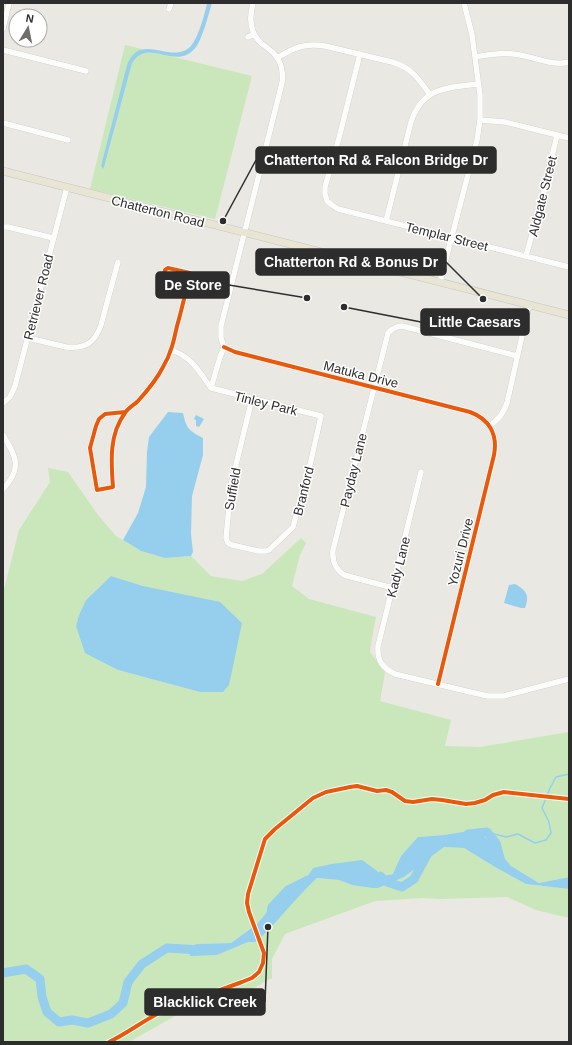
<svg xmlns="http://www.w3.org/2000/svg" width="572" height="1045" viewBox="0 0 572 1045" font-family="Helvetica,sans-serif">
  <rect width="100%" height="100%" fill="#eae8e2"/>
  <path fill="#c9e7bb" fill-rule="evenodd" d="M 125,45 L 252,76 L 215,219 L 90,189 Z
    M 48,468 L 68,472 L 98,515 L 116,536 L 141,551 L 165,558 L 191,556 L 211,576 L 242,581 L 262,574 L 301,538 L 306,543 L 300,555 L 292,586 L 309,599 L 376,617 L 371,643 L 370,652 L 385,672 L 380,701 L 451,720 L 445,746 L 480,747 L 569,732 L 569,877 L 539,883 L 511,866 L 490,841 L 444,835 L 419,837 L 401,856 L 394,874 L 384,876 L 379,871 L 313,868 L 307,877 L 287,896 L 267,912 L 257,924 L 231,943 L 197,944 L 217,955 L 248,942 L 256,942 L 266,932 L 303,890 L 317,878 L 339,880 L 352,885 L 404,877 L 444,847 L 464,848 L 495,867 L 526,884 L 569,889 L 569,918 L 536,910 L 507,897 L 441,899 L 422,898 L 375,901 L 285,934 L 272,959 L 272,978 L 248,991 L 184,1011 L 129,1042 L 3,1042 L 3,593 L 19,530 L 50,482 ZM 111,576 L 143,586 L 223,692 L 200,692 L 118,670 L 76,626 L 79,615 L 86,600 Z"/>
  <path fill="#95cfed" d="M 207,3 L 212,3 C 208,16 203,37 196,47 C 176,73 149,36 132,63 L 104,167 L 103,169 L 101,166 L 127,65 C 140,30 172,66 191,46 C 198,38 205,14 207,3 Z
    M 168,412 L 183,413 C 186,428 189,431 203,438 L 203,455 L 192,496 L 191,534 L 193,552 L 191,556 L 165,558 L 141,551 L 123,540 L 138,513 L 146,487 L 147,452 L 149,437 Z
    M 196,415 L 204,419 L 199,427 L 196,426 L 196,420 L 194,419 Z
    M 111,576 L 143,586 L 220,602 L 242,623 L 229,685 L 223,692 L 200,692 L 118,670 L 85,653 L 76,626 L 79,615 L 86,600 Z
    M 515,584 C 526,590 530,595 525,608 L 521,608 L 504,603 L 509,585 Z
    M 475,830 L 490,841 L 511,866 L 539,883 L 569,877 L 569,889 L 526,884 L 495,867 L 464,848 L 444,847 L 404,877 L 378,888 L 373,888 L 352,885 L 339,880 L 317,878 C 295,898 278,922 256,942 L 248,942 L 217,955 L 190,956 L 188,947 L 197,944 L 231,943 L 257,924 L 267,912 L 287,896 L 307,877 L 313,868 L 332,864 L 362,860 L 384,876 L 393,874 L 401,856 L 418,837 L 444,835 Z"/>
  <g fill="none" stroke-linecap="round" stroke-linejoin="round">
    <path stroke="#95cfed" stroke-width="1.5" d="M 487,832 L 506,837 L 518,834 L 535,843 L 546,840 L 551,833 L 549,822 L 542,808 L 550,788 L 556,777 L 569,774"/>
    <path stroke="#95cfed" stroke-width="9" d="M 468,834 L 487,832 L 496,843 L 501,862
      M 380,876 L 387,882 L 402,887 L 414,879 L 428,853
      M 270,918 L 272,907 L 288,890 L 308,880
      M 3,973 L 26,969 L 40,979 L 42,997 L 47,1012 L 59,1022 L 72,1020 L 88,1023 L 111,1014 L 123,1003 L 128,982 L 142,964 L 167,948 L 201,950"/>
    <g stroke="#c4c4c3" stroke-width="6">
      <path id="minor" d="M 169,9 L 171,3
        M 3,29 L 9,3
        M 248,37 L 254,34
        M 3,50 L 86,71
        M 360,54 L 339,138 L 325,187 L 325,194 L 327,201 L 332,205 L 338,209 L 569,267
        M 475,57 C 487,55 500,52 513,54 C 530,55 552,67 569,62
        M 277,58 C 295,47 305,43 325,46 L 392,62 C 412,68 419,79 430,95
        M 480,120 L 505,122 L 569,138
        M 3,123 L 68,140
        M 386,221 L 411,122 C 423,87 446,88 478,84
        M 3,227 L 8,227 L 53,238
        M 526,256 L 544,190 L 557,135
        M 440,282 L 477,140 L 480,120 L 480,95 L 472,35 L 464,3
        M 28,338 L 66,347 C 85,349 95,343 101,325 L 118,262
        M 224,347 L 235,352 L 470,412 C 489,419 498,434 494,455 L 438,684
        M 224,347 L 221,338 L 221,326 L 282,83 C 283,75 282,66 278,59 C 274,52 268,48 262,44 C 249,33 249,18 253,3
        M 171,350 C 192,357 199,371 211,388 L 321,416 L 310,465 L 293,527 L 269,550 L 266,551 L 258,551 L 232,545 L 228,543 L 226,538 L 231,485 L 252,399
        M 211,388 L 220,357 L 224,347
        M 3,403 L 10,397 L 15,386 L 67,187
        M 125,412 L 105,414 L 99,419 L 96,426 L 90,448 L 97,490 L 113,487 C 111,462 109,434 125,413 C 128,408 134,405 138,401 C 148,390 157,379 163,367 C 171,354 174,340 177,326 C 182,309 186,291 190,273 L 168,268 L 165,270 L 162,280 L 163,284 L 186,291
        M 489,426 C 499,419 503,414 507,403 L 529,305
        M 3,435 C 16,457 23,468 3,489
        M 421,472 L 378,646 C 377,660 382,668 395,674 L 470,692 L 488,696 L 504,696 L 569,679
        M 393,588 L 344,575 C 335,569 332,560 333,550 L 388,333 C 392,329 396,326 402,326 L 517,356"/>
    </g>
    <g stroke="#c6c5c3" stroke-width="8">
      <path id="major" d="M 3,171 L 569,315"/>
    </g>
    <use href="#minor" stroke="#fcfcfb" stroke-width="5.5"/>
    <use href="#major" stroke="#e8e5d4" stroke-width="7"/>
    <g stroke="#fff" stroke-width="6">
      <path id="cycleway" d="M 224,347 L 235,352 L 470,412 C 489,419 498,434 494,455 L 438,684
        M 125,412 L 105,414 L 99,419 L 96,426 L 90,448 L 97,490 L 113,487 C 111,462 109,434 125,413 C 128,408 134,405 138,401 C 148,390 157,379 163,367 C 171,354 174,340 177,326 C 182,309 186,291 190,273 L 168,268 L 165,270 L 162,280 L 163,284 L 186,291
        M 109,1042 C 128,1033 144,1020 163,1011 L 242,982 L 252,978 L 259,972 L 263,963 L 264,953 L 249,912 L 247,903 L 248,894 L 265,839 L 275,829 L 313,798 L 326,792 L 350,787 L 357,786 L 377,791 L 386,790 L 392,792 L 405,801 L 413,802 L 432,799 L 442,800 L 466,804 L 475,803 L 485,800 L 493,795 L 504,792 L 569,799"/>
    </g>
    <use href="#cycleway" stroke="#e8590c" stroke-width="4"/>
  </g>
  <g text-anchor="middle" stroke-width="3" stroke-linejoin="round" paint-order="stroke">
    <g font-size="13" fill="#2d2d2d" stroke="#fff">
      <text transform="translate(542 196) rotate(-76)" y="5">Aldgate Street</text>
      <text transform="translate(158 211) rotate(14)" y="5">Chatterton Road</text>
      <text transform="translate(447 236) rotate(14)" y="5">Templar Street</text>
      <text transform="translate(38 297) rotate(-76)" y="5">Retriever Road</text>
      <text transform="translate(361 374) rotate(14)" y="5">Matuka Drive</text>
      <text transform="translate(266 403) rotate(14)" y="5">Tinley Park</text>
      <text transform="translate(353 470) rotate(-76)" y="5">Payday Lane</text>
      <text transform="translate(232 489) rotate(-80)" y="5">Suffield</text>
      <text transform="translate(303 491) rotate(-76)" y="5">Branford</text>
      <text transform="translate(460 552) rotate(-76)" y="5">Yozuri Drive</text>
      <text transform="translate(398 567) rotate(-76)" y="5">Kady Lane</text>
    </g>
  </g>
  <path fill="none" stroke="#2d2d2d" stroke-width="1.5" d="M223 221L256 160M483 299L446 262M307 298L229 285M344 307L421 322M268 927L265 1002"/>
  <g fill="#2d2d2d" stroke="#fff" stroke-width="1.5">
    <circle cx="223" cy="221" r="4"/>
    <circle cx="483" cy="299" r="4"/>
    <circle cx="307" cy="298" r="4"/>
    <circle cx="344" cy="307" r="4"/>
    <circle cx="268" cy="927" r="4"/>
  </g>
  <g fill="#2d2d2d" stroke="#2d2d2d" stroke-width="1.5">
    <rect x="256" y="147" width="240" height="26" rx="4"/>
    <rect x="256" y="249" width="190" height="26" rx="4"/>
    <rect x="156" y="272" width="73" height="26" rx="4"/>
    <rect x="421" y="309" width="108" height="26" rx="4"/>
    <rect x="145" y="989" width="120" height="26" rx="4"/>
  </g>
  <g font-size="14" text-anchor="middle" font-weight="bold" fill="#fff">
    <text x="376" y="165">Chatterton Rd &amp; Falcon Bridge Dr</text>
    <text x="351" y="267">Chatterton Rd &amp; Bonus Dr</text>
    <text x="193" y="290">De Store</text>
    <text x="475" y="327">Little Caesars</text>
    <text x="205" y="1007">Blacklick Creek</text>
  </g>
  <rect width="572" height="1045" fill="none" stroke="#2d2d2d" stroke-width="8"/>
  <g transform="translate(28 28) rotate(10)"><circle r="19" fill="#ffffff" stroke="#ababab"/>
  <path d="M0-3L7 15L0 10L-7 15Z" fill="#6f6e6c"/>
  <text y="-6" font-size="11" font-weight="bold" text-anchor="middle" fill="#2d2d2d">N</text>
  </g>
</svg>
